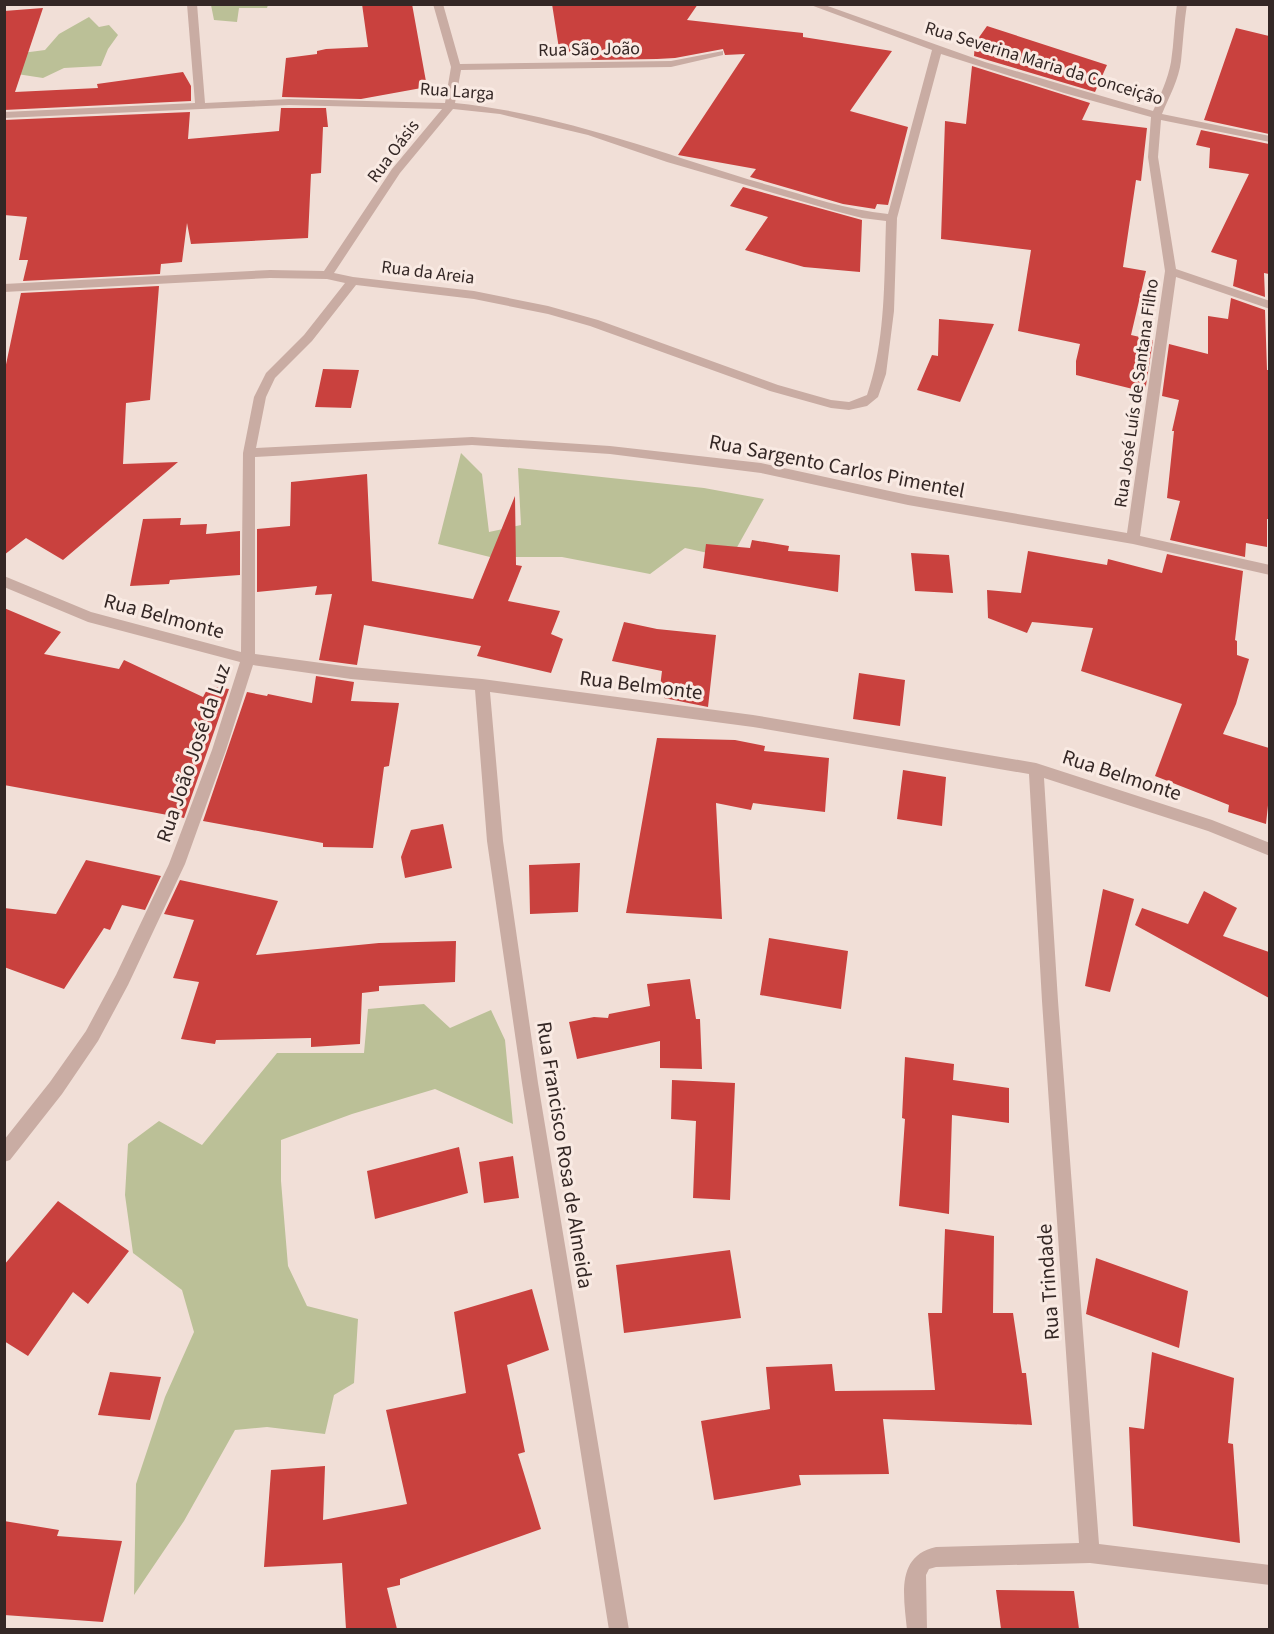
<svg xmlns="http://www.w3.org/2000/svg" width="1274" height="1634" viewBox="0 0 1274 1634" font-family="'Source Sans 3',sans-serif">
  <rect width="100%" height="100%" fill="#f1dfd7"/>
  <path fill="#bbc097" d="M 211,5 L 212,4 L 268,5 L 267,8 L 239,8 L 237,22 L 214,20 Z
    M 89,17 L 99,27 L 109,25 L 118,35 L 108,49 L 101,66 L 64,68 L 43,78 L 17,74 L 22,53 L 45,50 L 59,34 Z
    M 461,453 L 482,474 L 489,532 L 521,525 L 518,468 L 704,488 L 764,499 L 731,558 L 685,548 L 650,574 L 562,557 L 490,557 L 438,544 Z
    M 424,1004 L 450,1028 L 491,1010 L 505,1040 L 513,1124 L 435,1089 L 352,1114 L 281,1140 L 281,1181 L 288,1266 L 307,1306 L 358,1319 L 354,1383 L 334,1395 L 325,1434 L 267,1427 L 235,1430 L 184,1521 L 134,1595 L 136,1484 L 165,1397 L 194,1332 L 182,1290 L 133,1253 L 125,1195 L 128,1144 L 159,1121 L 202,1145 L 277,1053 L 364,1053 L 368,1009 Z"/>
  <path fill="#c9413e" d="M 362,4 L 412,4 L 427,87 L 361,99 L 282,97 L 286,58 L 317,54 L 317,51 L 326,49 L 368,47 Z
    M 552,4 L 698,4 L 687,20 L 803,33 L 803,37 L 892,51 L 850,111 L 908,127 L 888,205 L 877,204 L 875,209 L 843,204 L 750,177 L 756,169 L 678,155 L 745,54 L 725,55 L 723,49 L 675,58 L 657,59 L 591,60 L 595,53 L 560,55 Z
    M 43,8 L 15,92 L 98,88 L 97,84 L 183,72 L 191,86 L 191,101 L 4,110 L 4,11 Z
    M 987,26 L 1107,65 L 1095,92 L 974,56 L 975,43 Z
    M 1236,28 L 1269,36 L 1269,134 L 1204,120 Z
    M 972,66 L 1090,103 L 1082,120 L 1147,128 L 1141,181 L 1136,180 L 1123,267 L 1146,271 L 1131,335 L 1153,340 L 1145,392 L 1076,375 L 1076,361 L 1080,344 L 1018,331 L 1031,250 L 941,239 L 945,121 L 966,124 Z
    M 281,108 L 326,108 L 328,127 L 323,127 L 321,173 L 311,174 L 308,238 L 191,244 L 187,223 L 182,262 L 161,264 L 160,274 L 23,281 L 28,260 L 19,260 L 27,217 L 4,215 L 4,120 L 190,112 L 188,139 L 279,131 Z
    M 1201,130 L 1269,144 L 1269,274 L 1264,273 L 1265,297 L 1233,286 L 1237,260 L 1211,252 L 1249,174 L 1209,168 L 1210,148 L 1196,145 Z
    M 743,187 L 862,220 L 860,272 L 804,267 L 745,250 L 768,217 L 730,206 Z
    M 159,286 L 150,400 L 126,403 L 123,464 L 178,462 L 63,560 L 26,538 L 4,555 L 4,374 L 21,293 Z
    M 1231,298 L 1265,310 L 1267,370 L 1269,370 L 1269,519 L 1267,519 L 1267,547 L 1246,543 L 1245,557 L 1170,540 L 1180,501 L 1167,498 L 1174,431 L 1172,431 L 1179,400 L 1162,396 L 1169,344 L 1208,354 L 1208,316 L 1228,319 Z
    M 939,319 L 994,324 L 960,402 L 917,390 L 932,355 L 938,356 Z
    M 323,369 L 359,370 L 351,408 L 315,407 Z
    M 367,474 L 372,581 L 473,599 L 515,496 L 516,565 L 522,566 L 508,601 L 560,611 L 551,634 L 563,639 L 551,673 L 477,656 L 481,646 L 364,625 L 357,665 L 319,660 L 332,594 L 315,595 L 317,586 L 257,592 L 257,529 L 290,526 L 291,482 Z
    M 181,518 L 180,525 L 207,524 L 206,534 L 240,531 L 240,575 L 170,580 L 169,584 L 130,586 L 143,519 Z
    M 752,540 L 789,546 L 788,551 L 840,555 L 838,592 L 703,568 L 706,544 L 750,548 Z
    M 1028,551 L 1107,565 L 1108,559 L 1162,573 L 1167,554 L 1243,571 L 1235,640 L 1237,641 L 1237,655 L 1249,659 L 1236,704 L 1223,734 L 1269,748 L 1269,796 L 1266,824 L 1228,812 L 1229,805 L 1155,776 L 1182,704 L 1081,671 L 1093,628 L 1032,622 L 1027,633 L 988,618 L 987,590 L 1021,593 Z
    M 911,553 L 949,555 L 953,593 L 915,591 Z
    M 4,608 L 61,632 L 44,654 L 119,669 L 124,660 L 203,697 L 209,686 L 229,689 L 184,818 L 4,785 Z
    M 624,622 L 657,629 L 716,635 L 708,707 L 664,698 L 666,688 L 660,687 L 662,671 L 612,661 Z
    M 859,673 L 905,680 L 900,726 L 853,719 Z
    M 316,676 L 354,682 L 351,701 L 399,703 L 389,766 L 384,767 L 373,848 L 323,847 L 323,843 L 203,821 L 247,692 L 267,696 L 268,694 L 312,703 Z
    M 657,738 L 735,740 L 765,746 L 764,751 L 829,758 L 825,812 L 753,803 L 751,810 L 716,803 L 722,919 L 626,913 Z
    M 903,770 L 946,777 L 942,826 L 897,819 Z
    M 443,824 L 452,868 L 405,878 L 401,857 L 411,830 Z
    M 86,860 L 161,876 L 145,910 L 122,905 L 110,930 L 104,928 L 64,989 L 4,967 L 4,908 L 56,914 Z
    M 580,863 L 578,912 L 530,914 L 529,865 Z
    M 180,880 L 278,901 L 256,955 L 379,943 L 456,941 L 455,982 L 379,986 L 379,991 L 362,993 L 360,1044 L 311,1047 L 311,1038 L 216,1040 L 215,1044 L 181,1039 L 199,982 L 173,978 L 194,920 L 164,914 Z
    M 1103,889 L 1134,899 L 1110,992 L 1085,986 Z
    M 1204,891 L 1237,908 L 1223,936 L 1269,952 L 1269,998 L 1135,925 L 1142,908 L 1188,924 Z
    M 769,938 L 848,951 L 841,1009 L 760,995 Z
    M 690,979 L 696,1019 L 700,1019 L 702,1069 L 660,1068 L 660,1041 L 577,1059 L 569,1022 L 594,1017 L 608,1018 L 609,1014 L 650,1006 L 647,984 Z
    M 905,1057 L 954,1064 L 953,1080 L 1009,1088 L 1009,1123 L 952,1115 L 949,1214 L 899,1206 L 905,1119 L 902,1118 Z
    M 672,1080 L 735,1083 L 730,1200 L 693,1198 L 696,1121 L 671,1119 Z
    M 459,1147 L 468,1193 L 375,1219 L 367,1171 Z
    M 513,1156 L 519,1198 L 484,1203 L 479,1162 Z
    M 58,1201 L 129,1251 L 88,1304 L 73,1292 L 28,1356 L 4,1341 L 4,1265 Z
    M 945,1229 L 994,1236 L 993,1313 L 1013,1313 L 1022,1373 L 1026,1373 L 1032,1425 L 883,1419 L 889,1474 L 799,1475 L 801,1485 L 714,1500 L 701,1421 L 770,1409 L 766,1367 L 832,1364 L 835,1391 L 935,1390 L 928,1313 L 942,1313 Z
    M 730,1250 L 741,1318 L 624,1333 L 616,1265 Z
    M 1096,1258 L 1188,1291 L 1179,1348 L 1086,1314 Z
    M 532,1289 L 549,1350 L 507,1365 L 525,1452 L 518,1454 L 541,1529 L 400,1579 L 400,1585 L 387,1588 L 397,1629 L 346,1629 L 342,1563 L 264,1567 L 271,1470 L 325,1466 L 323,1520 L 407,1504 L 386,1410 L 466,1393 L 454,1312 Z
    M 1152,1352 L 1234,1378 L 1228,1443 L 1233,1444 L 1240,1543 L 1133,1526 L 1129,1427 L 1144,1429 Z
    M 110,1372 L 161,1377 L 150,1420 L 98,1415 Z
    M 4,1521 L 59,1530 L 57,1536 L 122,1541 L 103,1622 L 4,1615 Z
    M 996,1590 L 1074,1591 L 1079,1629 L 1001,1629 Z"/>
  <g fill="none" stroke-linecap="round" stroke-linejoin="round">
    <path fill="#c9aca3" fill-rule="evenodd" d="M 187,4 L 197,4 L 205,103 L 289,99 L 445,103 L 451,67 L 433,4 L 443,4 L 460,64 L 671,61 L 723,51 L 723,55 L 671,67 L 461,70 L 455,103 C 563,114 665,155 768,185 C 808,196 847,210 888,214 L 932,50 L 808,4 L 822,4 L 985,62 L 1153,111 C 1160,96 1168,79 1171,62 C 1174,43 1174,24 1177,4 L 1187,4 C 1184,23 1183,42 1181,61 C 1179,79 1169,97 1162,114 L 1270,136 L 1270,142 L 1161,120 L 1158,157 L 1176,269 L 1270,301 L 1270,309 L 1176,277 L 1140,536 L 1270,565 L 1270,575 L 1133,544 L 908,505 L 761,473 L 610,454 L 472,445 L 255,457 L 255,654 L 351,667 L 482,679 L 753,715 L 1036,763 L 1212,820 L 1270,843 L 1270,856 L 1208,831 L 1044,778 L 1058,1001 L 1099,1544 L 1270,1565 L 1270,1585 L 1090,1563 L 936,1567 L 929,1569 L 926,1575 L 927,1630 L 907,1630 C 904,1597 895,1556 936,1547 L 1079,1543 L 1042,1001 L 1029,774 L 753,727 L 490,692 L 503,841 L 538,1083 L 629,1630 L 609,1630 L 522,1083 L 487,841 L 475,690 L 351,679 L 253,665 L 226,750 L 185,864 L 128,985 L 98,1041 L 62,1094 L 10,1160 L 4,1162 L 4,1140 L 50,1082 L 86,1031 L 116,975 L 169,864 L 212,750 L 240,662 L 88,622 L 4,587 L 4,576 L 91,612 L 241,652 L 243,453 L 254,397 L 266,373 L 304,335 L 345,283 L 327,279 L 270,278 L 4,292 L 4,284 L 270,270 L 324,271 L 392,169 L 442,109 L 289,105 L 4,118 L 4,112 L 195,103 ZM 941,54 L 1064,93 L 1151,117 L 1148,157 L 1165,271 L 1127,533 L 908,495 L 761,463 L 610,446 L 472,437 L 256,448 L 266,397 L 275,378 L 312,341 L 356,285 L 474,299 L 548,314 L 590,326 L 770,391 L 831,408 L 849,410 L 867,406 L 878,397 L 886,374 L 894,311 L 897,218 ZM 453,109 L 500,114 L 588,135 L 667,162 L 835,211 L 862,218 L 886,221 C 884,278 886,340 867,395 L 849,402 L 831,400 L 778,385 L 598,320 L 548,306 L 474,291 L 353,277 L 334,273 L 400,173 Z"/>
  </g>
  <g text-anchor="middle" stroke-width="6" stroke-linejoin="round" paint-order="stroke">
    <g font-size="18" fill="#342725" stroke="#f9eae3">
      <text transform="translate(589 49) rotate(-1)" y="6">Rua São João</text>
      <text transform="translate(1044 63) rotate(17)" y="6">Rua Severina Maria da Conceição</text>
      <text transform="translate(457 91) rotate(4)" y="6">Rua Larga</text>
      <text transform="translate(393 151) rotate(-53)" y="6">Rua Oásis</text>
      <text transform="translate(428 272) rotate(7)" y="6">Rua da Areia</text>
      <text transform="translate(1136 393) rotate(-82)" y="6">Rua José Luís de Santana Filho</text>
    </g>
    <g font-size="21" fill="#342725" stroke="#f9eae3">
      <text transform="translate(837 466) rotate(11)" y="7">Rua Sargento Carlos Pimentel</text>
      <text transform="translate(164 616) rotate(15)" y="7">Rua Belmonte</text>
      <text transform="translate(641 685) rotate(7)" y="7">Rua Belmonte</text>
      <text transform="translate(193 753) rotate(-71)" y="7">Rua João José da Luz</text>
      <text transform="translate(1122 775) rotate(18)" y="7">Rua Belmonte</text>
      <text transform="translate(565 1155) rotate(81)" y="7">Rua Francisco Rosa de Almeida</text>
      <text transform="translate(1048 1282) rotate(-94)" y="7">Rua Trindade</text>
    </g>
  </g>
  <rect width="1274" height="1634" fill="none" stroke="#342725" stroke-width="12"/>
</svg>
